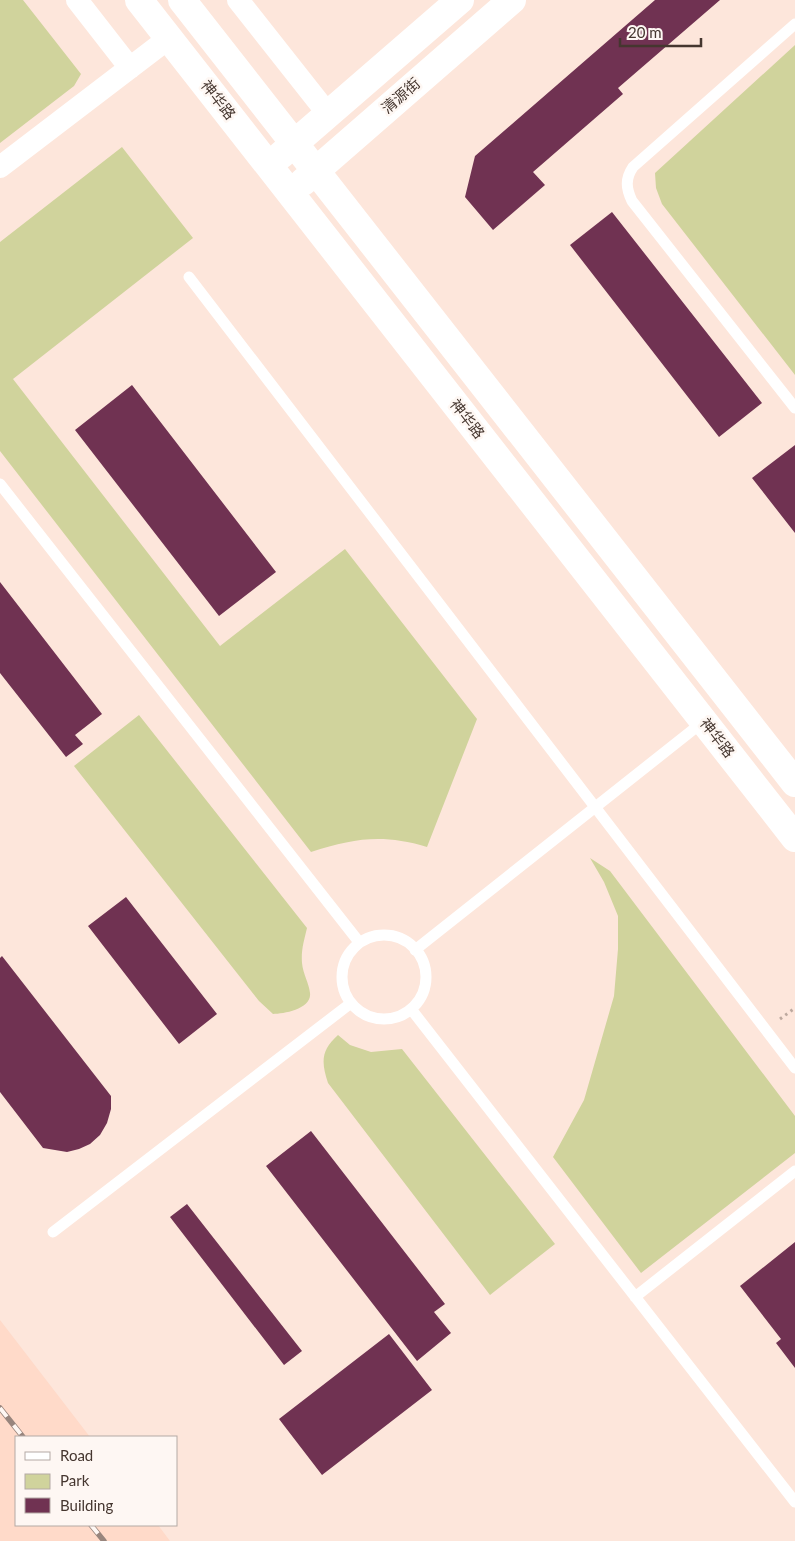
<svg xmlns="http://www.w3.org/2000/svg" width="795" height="1541" viewBox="0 0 795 1541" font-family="Lato,'Noto Sans SC',sans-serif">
  <rect width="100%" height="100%" fill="#fde6db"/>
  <path fill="#ffdac9" d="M 0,1320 L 90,1437 L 16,1437 L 16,1525 L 158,1525 L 170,1541 L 0,1541 Z"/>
  <path fill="#d0d39c" d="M 0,0 L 23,0 L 81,74 L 74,86 L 0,143 Z
    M 795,45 L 795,375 L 662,204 L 656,188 L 655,173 Z
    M 122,147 L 193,238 L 13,379 L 220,646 L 345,549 L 477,719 L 427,847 C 383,834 355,838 311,852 L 0,451 L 0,242 Z
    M 139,715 L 307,928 C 304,941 301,950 302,963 C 303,974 309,983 310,993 C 312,1009 284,1014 273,1014 L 259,1001 L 74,766 Z
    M 590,858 L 610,871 L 795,1116 L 795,1153 L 641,1273 L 553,1157 L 584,1100 L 614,996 L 618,949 L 618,916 L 604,882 Z
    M 338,1035 L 350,1045 L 371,1052 L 402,1049 L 555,1244 L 490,1295 L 328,1083 C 321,1062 321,1050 338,1035 Z"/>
  <path fill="#703252" d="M 655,0 L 720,0 L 618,88 L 623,94 L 533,172 L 545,185 L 493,230 L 465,197 L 475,156 Z
    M 612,212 L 762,403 L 719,437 L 570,245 Z
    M 132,385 L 276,572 L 219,616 L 75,430 Z
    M 795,445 L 795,533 L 752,478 Z
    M 0,582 L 102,714 L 75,735 L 83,744 L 66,757 L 0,673 Z
    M 126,897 L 217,1014 L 179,1044 L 88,926 Z
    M 2,956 L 111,1096 L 111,1109 L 107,1123 L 100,1135 L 90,1144 L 79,1149 L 67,1152 L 43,1148 L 0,1092 L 0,958 Z
    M 311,1131 L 445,1304 L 434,1312 L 451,1333 L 417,1361 L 266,1166 Z
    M 187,1204 L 302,1351 L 284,1365 L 170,1217 Z
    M 795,1242 L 795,1368 L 776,1343 L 781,1339 L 740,1286 Z
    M 389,1334 L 432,1390 L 322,1475 L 279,1419 Z"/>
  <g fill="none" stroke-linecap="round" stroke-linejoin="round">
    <path stroke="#bda99f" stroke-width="3" stroke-dasharray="2.5 4" stroke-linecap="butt" d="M 780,1019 L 795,1008"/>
    <path stroke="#fff" stroke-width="11" d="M 795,24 L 633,167 C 625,179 626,188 632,201 L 795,408
      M 189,277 L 795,1068
      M 0,484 L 359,942
      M342 977a42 42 0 1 1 84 0a42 42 0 1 1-84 0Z
      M 415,950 L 704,721
      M 411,1009 L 795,1502
      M 53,1232 L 351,1003
      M 635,1297 L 795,1171"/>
    <path stroke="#fff" stroke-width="22" d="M 77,0 L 130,68
      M 238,0 L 328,114
      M 0,167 L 169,38"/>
    <path stroke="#fff" stroke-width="28" d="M 139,0 L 795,838
      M 182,0 L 795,783
      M 281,155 L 460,0
      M 303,182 L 512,0"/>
    <g stroke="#98857d" stroke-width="5.5">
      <path id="rail" d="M 0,1408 L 23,1437
        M 91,1525 L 104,1541"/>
    </g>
    <use href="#rail" stroke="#fef7f3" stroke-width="4" stroke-dasharray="11" stroke-linecap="butt"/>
  </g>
  <g text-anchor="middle" stroke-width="5" stroke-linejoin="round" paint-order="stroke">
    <g font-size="15" fill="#45362f" stroke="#fef7f3">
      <text transform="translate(401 96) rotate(-41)" y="5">清源街</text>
      <text transform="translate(218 100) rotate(52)" y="5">神华路</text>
      <text transform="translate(467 419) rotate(52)" y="5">神华路</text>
      <text transform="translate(717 738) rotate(52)" y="5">神华路</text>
    </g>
  </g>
  <rect x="15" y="1436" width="162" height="90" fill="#fef7f3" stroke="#b4aaa5"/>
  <rect x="25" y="1452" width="25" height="8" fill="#ffffff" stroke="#b4aaa5"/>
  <text x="60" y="1461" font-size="15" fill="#45362f">Road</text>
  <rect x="25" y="1474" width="25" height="15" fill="#d0d39c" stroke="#b4aaa5"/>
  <text x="60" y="1486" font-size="15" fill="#45362f">Park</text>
  <rect x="25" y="1498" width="25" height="15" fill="#703252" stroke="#b4aaa5"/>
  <text x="60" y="1511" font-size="15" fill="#45362f">Building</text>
  <path d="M620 38v8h81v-8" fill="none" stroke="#45362f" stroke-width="2.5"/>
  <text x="628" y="38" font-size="15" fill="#45362f" stroke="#fef7f3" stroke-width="4" paint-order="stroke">20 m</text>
</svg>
